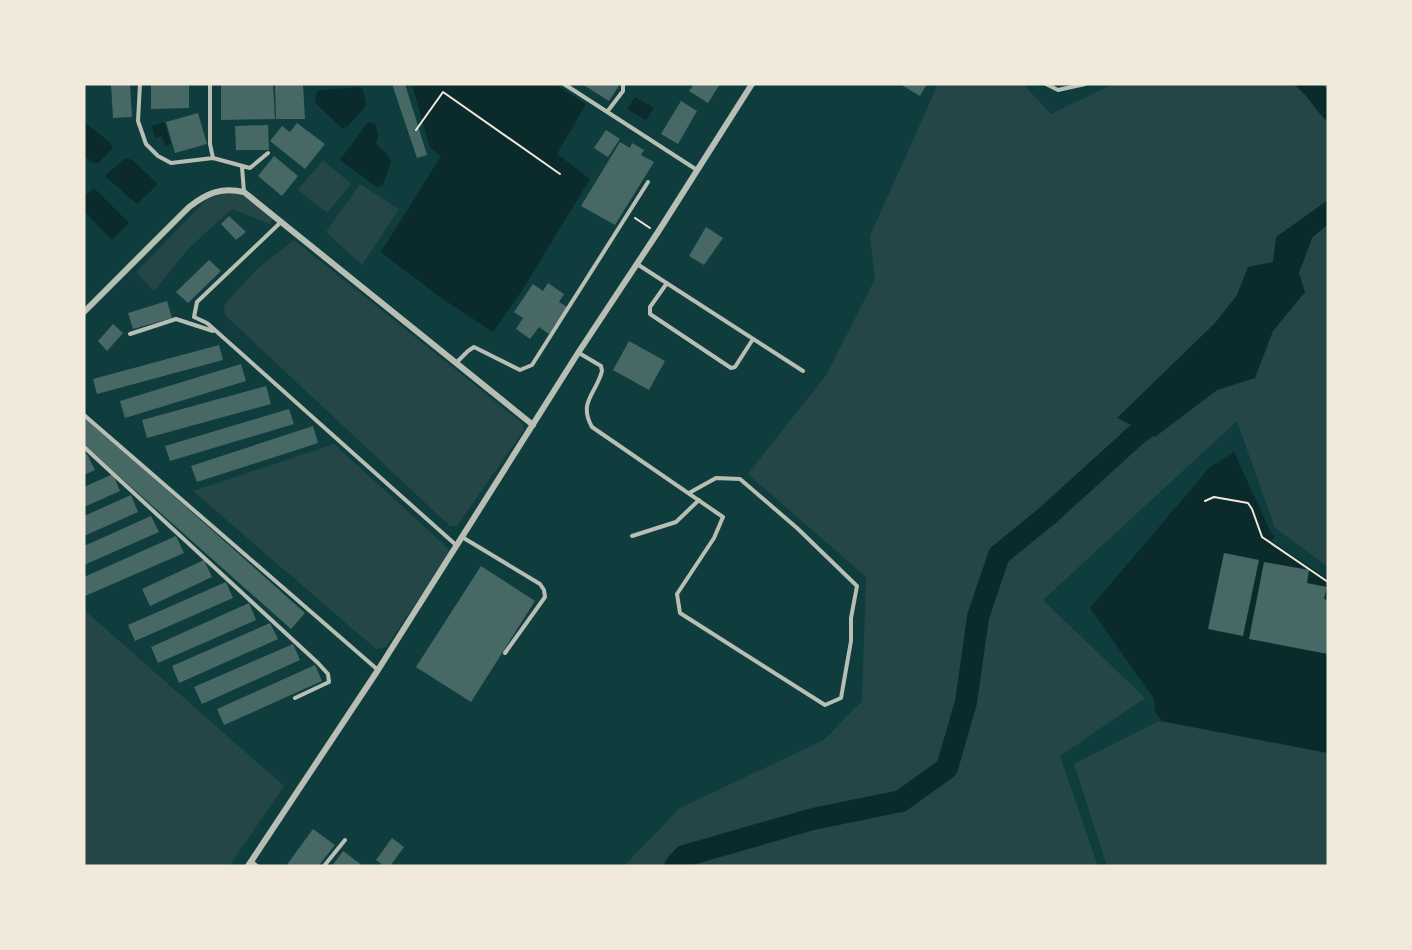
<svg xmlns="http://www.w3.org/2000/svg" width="1412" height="950" viewBox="0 0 1412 950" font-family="Roboto,sans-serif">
  <rect width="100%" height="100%" fill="#0f3d3e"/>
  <path fill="#244646" d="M 938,84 L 1023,84 L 1051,114 L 1113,84 L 1328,84 L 1328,567 L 1275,528 L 1237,421 L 1043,600 L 1145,698 L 1060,756 L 1098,866 L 624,866 L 680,808 L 824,740 L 862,701 L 866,577 L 748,474 L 827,374 L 875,279 L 870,236 Z
    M 323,160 L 351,184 L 327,213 L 298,190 Z
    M 360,184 L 399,209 L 362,265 L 326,232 Z
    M 229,191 L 248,195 L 275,216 L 270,224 L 232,209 L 189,248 L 154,291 L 136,272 L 207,199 Z
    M 294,240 L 522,423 L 524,430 L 457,526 L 450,526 L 225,315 L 224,305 L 257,269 Z
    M 334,444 L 451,551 L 386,647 L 376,649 L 193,491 Z
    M 84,610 L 284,786 L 229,866 L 84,866 Z
    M 1159,721 L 1328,753 L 1328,866 L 1107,866 L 1074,764 Z"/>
  <path fill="#0a2a2b" d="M 412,84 L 555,84 L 586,104 L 557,154 L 590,179 L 521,292 L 493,332 L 437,295 L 381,252 L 441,156 L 430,148 Z
    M 1293,84 L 1322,84 L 1328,90 L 1328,122 C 1315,111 1307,93 1293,84 Z
    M 360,87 L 363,90 L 366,106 L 347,127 L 342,128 L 315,103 L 317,91 L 321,90 Z
    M 635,97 L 654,108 L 646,120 L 627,109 Z
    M 84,122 L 111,143 L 112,149 L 98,163 L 93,163 L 84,156 Z
    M 164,122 L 171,144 L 165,146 L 162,136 L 155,138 L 152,126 Z
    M 368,122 L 376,125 L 378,135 L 376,144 L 387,154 L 391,162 L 383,185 L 377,187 L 340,160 Z
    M 125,158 L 132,160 L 158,184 L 137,204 L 105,176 Z
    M 94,188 L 129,223 L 112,240 L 84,211 L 84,197 Z
    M 1328,200 L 1328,224 L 1312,238 L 1299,273 L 1305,292 L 1273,331 L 1255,378 L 1217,390 L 1155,437 L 1117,418 L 1215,323 L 1237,295 L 1248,267 L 1273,262 L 1276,237 Z
    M 1234,452 L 1271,533 L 1275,536 L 1271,541 L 1328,579 L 1328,753 L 1162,721 L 1156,714 L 1154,699 L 1090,608 L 1210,467 Z"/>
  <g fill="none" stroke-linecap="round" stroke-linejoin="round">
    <path stroke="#0a2a2b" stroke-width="22" d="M 675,866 L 684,856 L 813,819 L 901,801 L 947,768 L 966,702 L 978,617 L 999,555 L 1047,516 L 1135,436 L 1166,413"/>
  </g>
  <path fill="#486865" d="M 111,84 L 130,84 L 132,117 L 113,118 Z
    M 151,84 L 189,84 L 189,108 L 151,109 Z
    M 221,84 L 273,84 L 275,119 L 221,120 Z
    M 303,84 L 305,119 L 276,119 L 275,85 Z
    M 392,84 L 405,84 L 427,155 L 417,158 Z
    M 582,84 L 620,84 L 609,101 Z
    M 694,84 L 720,84 L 708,103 L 689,91 Z
    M 900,84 L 927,84 L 920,96 Z
    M 681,101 L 697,111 L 678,144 L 661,134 Z
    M 198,113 L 207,144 L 175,153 L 166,122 Z
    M 297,123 L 325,144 L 305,169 L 270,141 L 282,126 L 290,132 Z
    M 268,125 L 269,150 L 236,150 L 235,126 Z
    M 606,130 L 620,139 L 608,157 L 594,148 Z
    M 620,142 L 630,148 L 632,143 L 644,150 L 641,155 L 654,162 L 615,225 L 581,206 Z
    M 274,156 L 298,176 L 282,196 L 258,176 Z
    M 229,216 L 246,232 L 236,240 L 221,224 Z
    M 706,227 L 723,238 L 704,265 L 689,256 Z
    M 209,260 L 221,271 L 188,303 L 176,292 Z
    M 548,283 L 564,294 L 559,302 L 567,307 L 549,334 L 539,327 L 530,339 L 516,329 L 523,318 L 514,312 L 533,284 L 543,291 Z
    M 167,301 L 172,318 L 133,329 L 128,313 Z
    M 113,324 L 123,333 L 107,351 L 98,341 Z
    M 629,341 L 665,361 L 649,390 L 613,370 Z
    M 219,345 L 223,360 L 97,394 L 93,379 Z
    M 241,364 L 246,381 L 125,418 L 120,401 Z
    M 266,386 L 271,404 L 147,438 L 142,420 Z
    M 289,409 L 294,424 L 170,461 L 165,446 Z
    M 84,416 L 305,613 L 291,629 L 84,445 Z
    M 313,426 L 318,443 L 197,482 L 191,466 Z
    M 87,454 L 95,470 L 84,475 L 84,456 Z
    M 113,474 L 120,491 L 84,507 L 84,487 Z
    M 131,495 L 138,512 L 84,536 L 84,516 Z
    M 151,516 L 159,532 L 84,565 L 84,546 Z
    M 176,536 L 184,553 L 85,596 L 84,577 Z
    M 1224,553 L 1259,560 L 1243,636 L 1208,629 Z
    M 204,560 L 212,577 L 150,606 L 142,589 Z
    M 1264,562 L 1309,570 L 1307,583 L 1327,587 L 1324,599 L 1328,600 L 1328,654 L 1249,639 Z
    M 481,566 L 535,601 L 471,702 L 416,667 Z
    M 226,582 L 233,598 L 135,641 L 128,625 Z
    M 249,603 L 256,620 L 158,663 L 151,647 Z
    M 270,623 L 278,639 L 179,683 L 172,666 Z
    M 293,644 L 300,660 L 202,704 L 194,687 Z
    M 315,665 L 322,681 L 224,725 L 217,709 Z
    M 313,829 L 335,845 L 320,864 L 322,866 L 286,866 Z
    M 392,838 L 404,847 L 390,866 L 384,866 L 376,860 Z
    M 343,851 L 363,866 L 332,866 Z"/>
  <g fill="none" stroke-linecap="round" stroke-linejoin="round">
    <path stroke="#f1e9da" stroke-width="2" d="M 416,130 L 443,92 L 560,174
      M 635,218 L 650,228
      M 1205,501 L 1214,497 L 1248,503 L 1252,509 L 1262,537 L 1328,582"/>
    <path stroke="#b8beb3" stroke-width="4" d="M 140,84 L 138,121 L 146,144 L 158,156 L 171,163 L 213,158 L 250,168 L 268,153
      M 210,84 L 210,144 L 213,158
      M 564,84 L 697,170
      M 1046,84 L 1058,90 L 1085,84
      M 607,112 L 623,91 L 623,84
      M 242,167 L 244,192
      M 281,222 L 197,302 L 194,317 L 207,323 L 456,545
      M 637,264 L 803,371
      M 667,283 L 650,307 L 650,314 L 731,368 L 735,367 L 753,339
      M 130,334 L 176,319 L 213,331
      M 579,353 L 601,366 L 602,371 C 596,394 578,402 592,427 L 723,517 L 714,538 L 677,594 L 680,613 L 825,705 L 841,698 L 851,641 L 851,618 L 857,586 L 797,528 L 740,479 L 716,478 L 689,493
      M 456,363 L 468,351 L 474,347 L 520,370 L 532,365 L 648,182
      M 84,415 L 378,670
      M 84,447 L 318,663 L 328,674 L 329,682 L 295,698
      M 632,536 L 676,522 L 699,500
      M 462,537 L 540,584 L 544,590 L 545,597 L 505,653
      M 251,861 L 257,866
      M 324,866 L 345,840"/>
    <path stroke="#b8beb3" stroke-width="6" d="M 84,312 L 189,207 C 207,193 221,187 244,192 L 533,425
      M 248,866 L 378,670 L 578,353 L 658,232 L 752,84"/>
  </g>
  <rect width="1412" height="950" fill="none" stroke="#f1e9da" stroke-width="171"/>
</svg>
